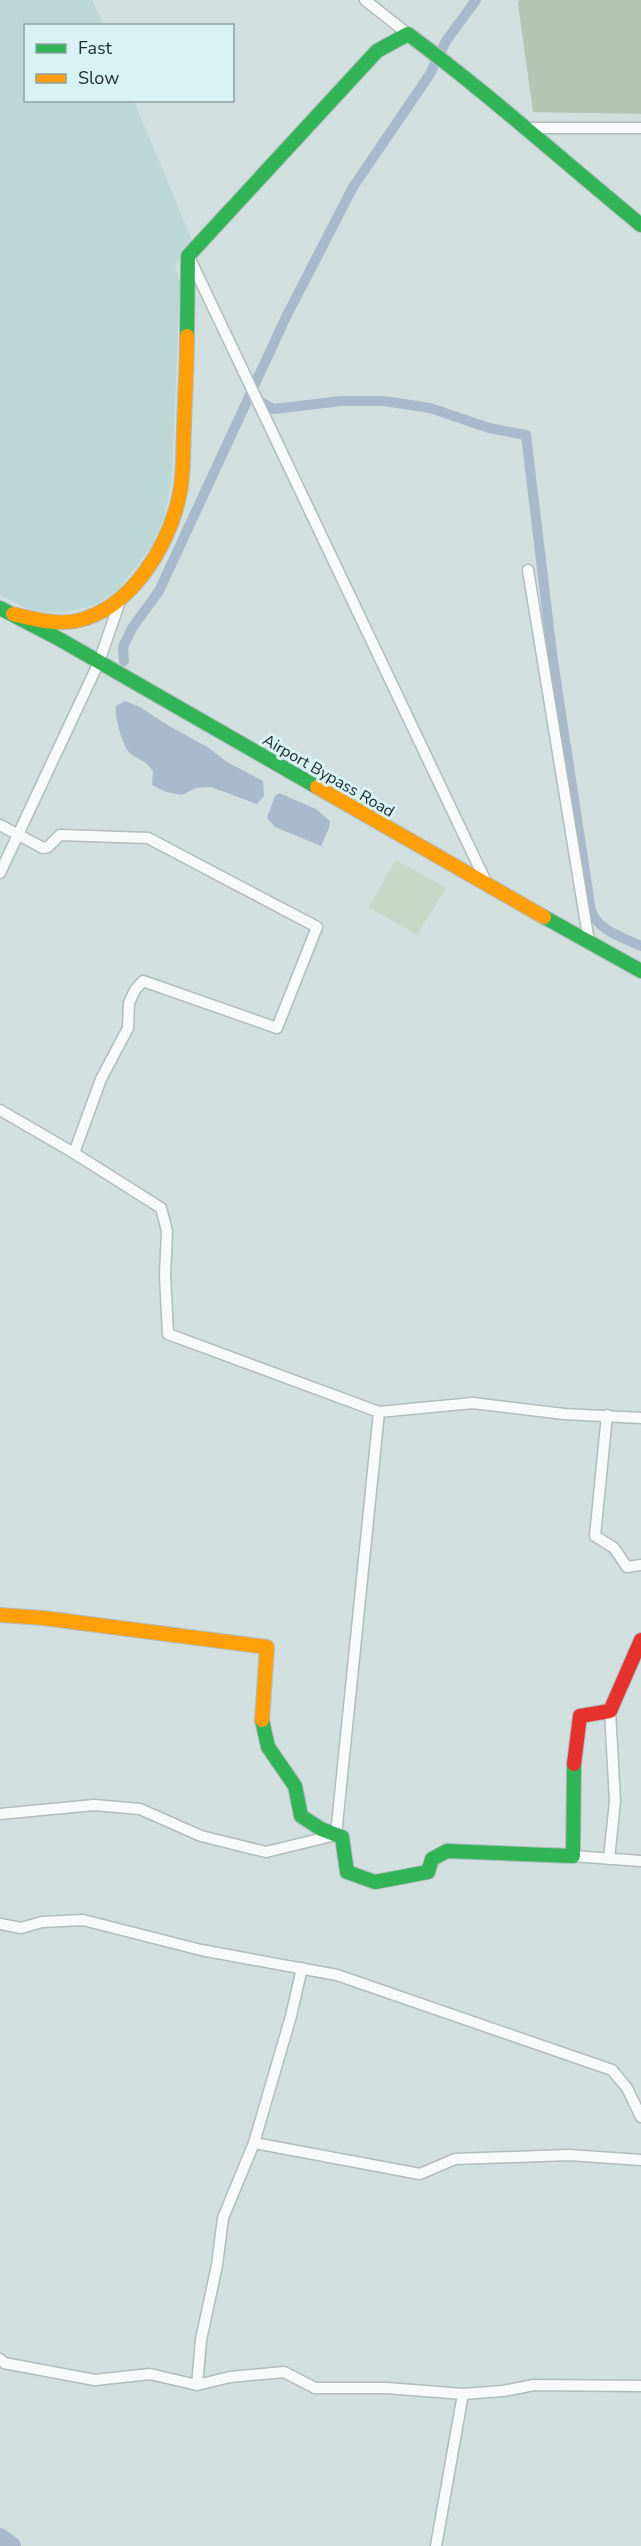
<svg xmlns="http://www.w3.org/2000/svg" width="641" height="2546" viewBox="0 0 641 2546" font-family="'Nunito Sans',sans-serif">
  <rect width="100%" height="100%" fill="#d1dfdf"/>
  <path fill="#bdd7d7" d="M 0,0 L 92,0 L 103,25 L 26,26 L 26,100 L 134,101 L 194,245 L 175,265 L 180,283 L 172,479 L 164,518 L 151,547 L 118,590 L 95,605 L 62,613 L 31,611 L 0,595 Z"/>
  <path fill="#c7d7c8" d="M 396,860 L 446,888 L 417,935 L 369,907 Z"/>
  <path fill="#b4c4b5" d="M 519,0 L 641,0 L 641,114 L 533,112 L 518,4 Z"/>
  <path fill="#a9b9cc" d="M 125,701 L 140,707 L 164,723 L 209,748 L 227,762 L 263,781 L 264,796 L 257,804 L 211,787 L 196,788 L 182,795 L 166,792 L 152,785 L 153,771 C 145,760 141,761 131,754 C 123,748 114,716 116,706 Z
    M 279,793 L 316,809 L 330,821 L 329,828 L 321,846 L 275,827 L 267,818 L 275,796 Z"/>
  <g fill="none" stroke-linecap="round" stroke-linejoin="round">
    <path stroke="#a9b9cc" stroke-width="10" d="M 254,399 L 274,409 L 341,401 L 384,401 L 430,408 L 489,428 L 526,435 L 553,661 L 591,911 C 599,931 622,937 641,946
      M 124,661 L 123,647 L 132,628 L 159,591 L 286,317 L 353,187 L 430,74 L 446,41 L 476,0"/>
    <path stroke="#a9b9cc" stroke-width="18" d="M 0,2537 L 12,2546"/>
    <g stroke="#b1bcbc" stroke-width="13">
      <path id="street" d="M 365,0 L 408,34
        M 523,128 L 641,128
        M 190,259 L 488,886
        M 528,570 L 589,942
        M 0,825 L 43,848 L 48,847 L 60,835 L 148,838 L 317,927 L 277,1028 L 143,981 L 135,990 L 129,1003 L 128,1028 L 101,1079 L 74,1153 L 0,1110
        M 0,873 L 99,662 L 120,601
        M 74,1153 L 161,1208 L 167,1231 L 165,1275 L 168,1334 L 379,1412 L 473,1403 L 564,1414 L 641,1418
        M 607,1415 L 595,1536 L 614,1548 L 627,1567 L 641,1565
        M 0,1814 L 94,1805 L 140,1809 L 201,1836 L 266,1852 L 336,1835 L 379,1412
        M 573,1856 L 641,1861
        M 609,1859 L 615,1801 L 610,1711
        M 0,1924 L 21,1928 L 42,1922 L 83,1920 L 201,1950 L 337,1975 L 612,2070 L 627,2088 L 641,2117
        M 302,1968 L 291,2016 L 254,2143 L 420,2174 L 455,2159 L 569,2155 L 641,2160
        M 0,2359 L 4,2363 L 95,2380 L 150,2374 L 197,2385 L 230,2377 L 284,2372 L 315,2388 L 387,2388 L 463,2394 L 503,2391 L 534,2385 L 641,2386
        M 197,2385 L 201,2340 L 217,2265 L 223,2218 L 254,2143
        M 436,2546 L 463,2394"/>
    </g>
    <g stroke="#b1bcbc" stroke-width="16">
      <path id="fast" d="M 187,336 L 188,256 L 377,51 L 408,34 C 489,94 563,161 641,225
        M 0,608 L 61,640 L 317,787
        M 544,917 L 641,971
        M 262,1720 L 268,1747 L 295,1786 L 301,1816 L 321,1829 L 342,1837 L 347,1872 L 375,1882 L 428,1872 L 432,1859 L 447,1851 L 573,1856 L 574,1764"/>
    </g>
    <g stroke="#b1bcbc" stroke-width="16">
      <path id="slow" d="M 13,614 C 33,619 56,625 76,621 C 132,609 170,544 180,492 C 184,470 183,449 184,427 C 185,397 187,366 187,336
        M 317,787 L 544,917
        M 0,1615 L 43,1618 L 267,1647 L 262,1720"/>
    </g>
    <g stroke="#b1bcbc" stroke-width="16">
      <path id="jam" d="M 574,1764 L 580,1716 L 610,1711 L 641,1640"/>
    </g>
    <use href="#street" stroke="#f8fafa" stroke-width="10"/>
    <use href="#fast" stroke="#30b455" stroke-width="14"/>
    <use href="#slow" stroke="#ff9f0a" stroke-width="14"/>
    <use href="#jam" stroke="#e5322d" stroke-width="14"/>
  </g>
  <g text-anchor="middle" stroke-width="6" stroke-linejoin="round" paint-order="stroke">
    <g font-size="16" fill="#1f2929" stroke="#d8f2f2">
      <text transform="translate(329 775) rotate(30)" y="6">Airport Bypass Road</text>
    </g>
  </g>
  <rect x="24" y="24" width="210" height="78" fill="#d8f2f2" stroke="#8ea2a2" stroke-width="1.5"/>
  <rect x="36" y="44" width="30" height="9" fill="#30b455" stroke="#8ea2a2" stroke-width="1.5"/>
  <text x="78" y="54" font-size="18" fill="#1f2929">Fast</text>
  <rect x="36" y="74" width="30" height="9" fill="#ff9f0a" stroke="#8ea2a2" stroke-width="1.5"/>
  <text x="78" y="84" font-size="18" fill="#1f2929">Slow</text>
</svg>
